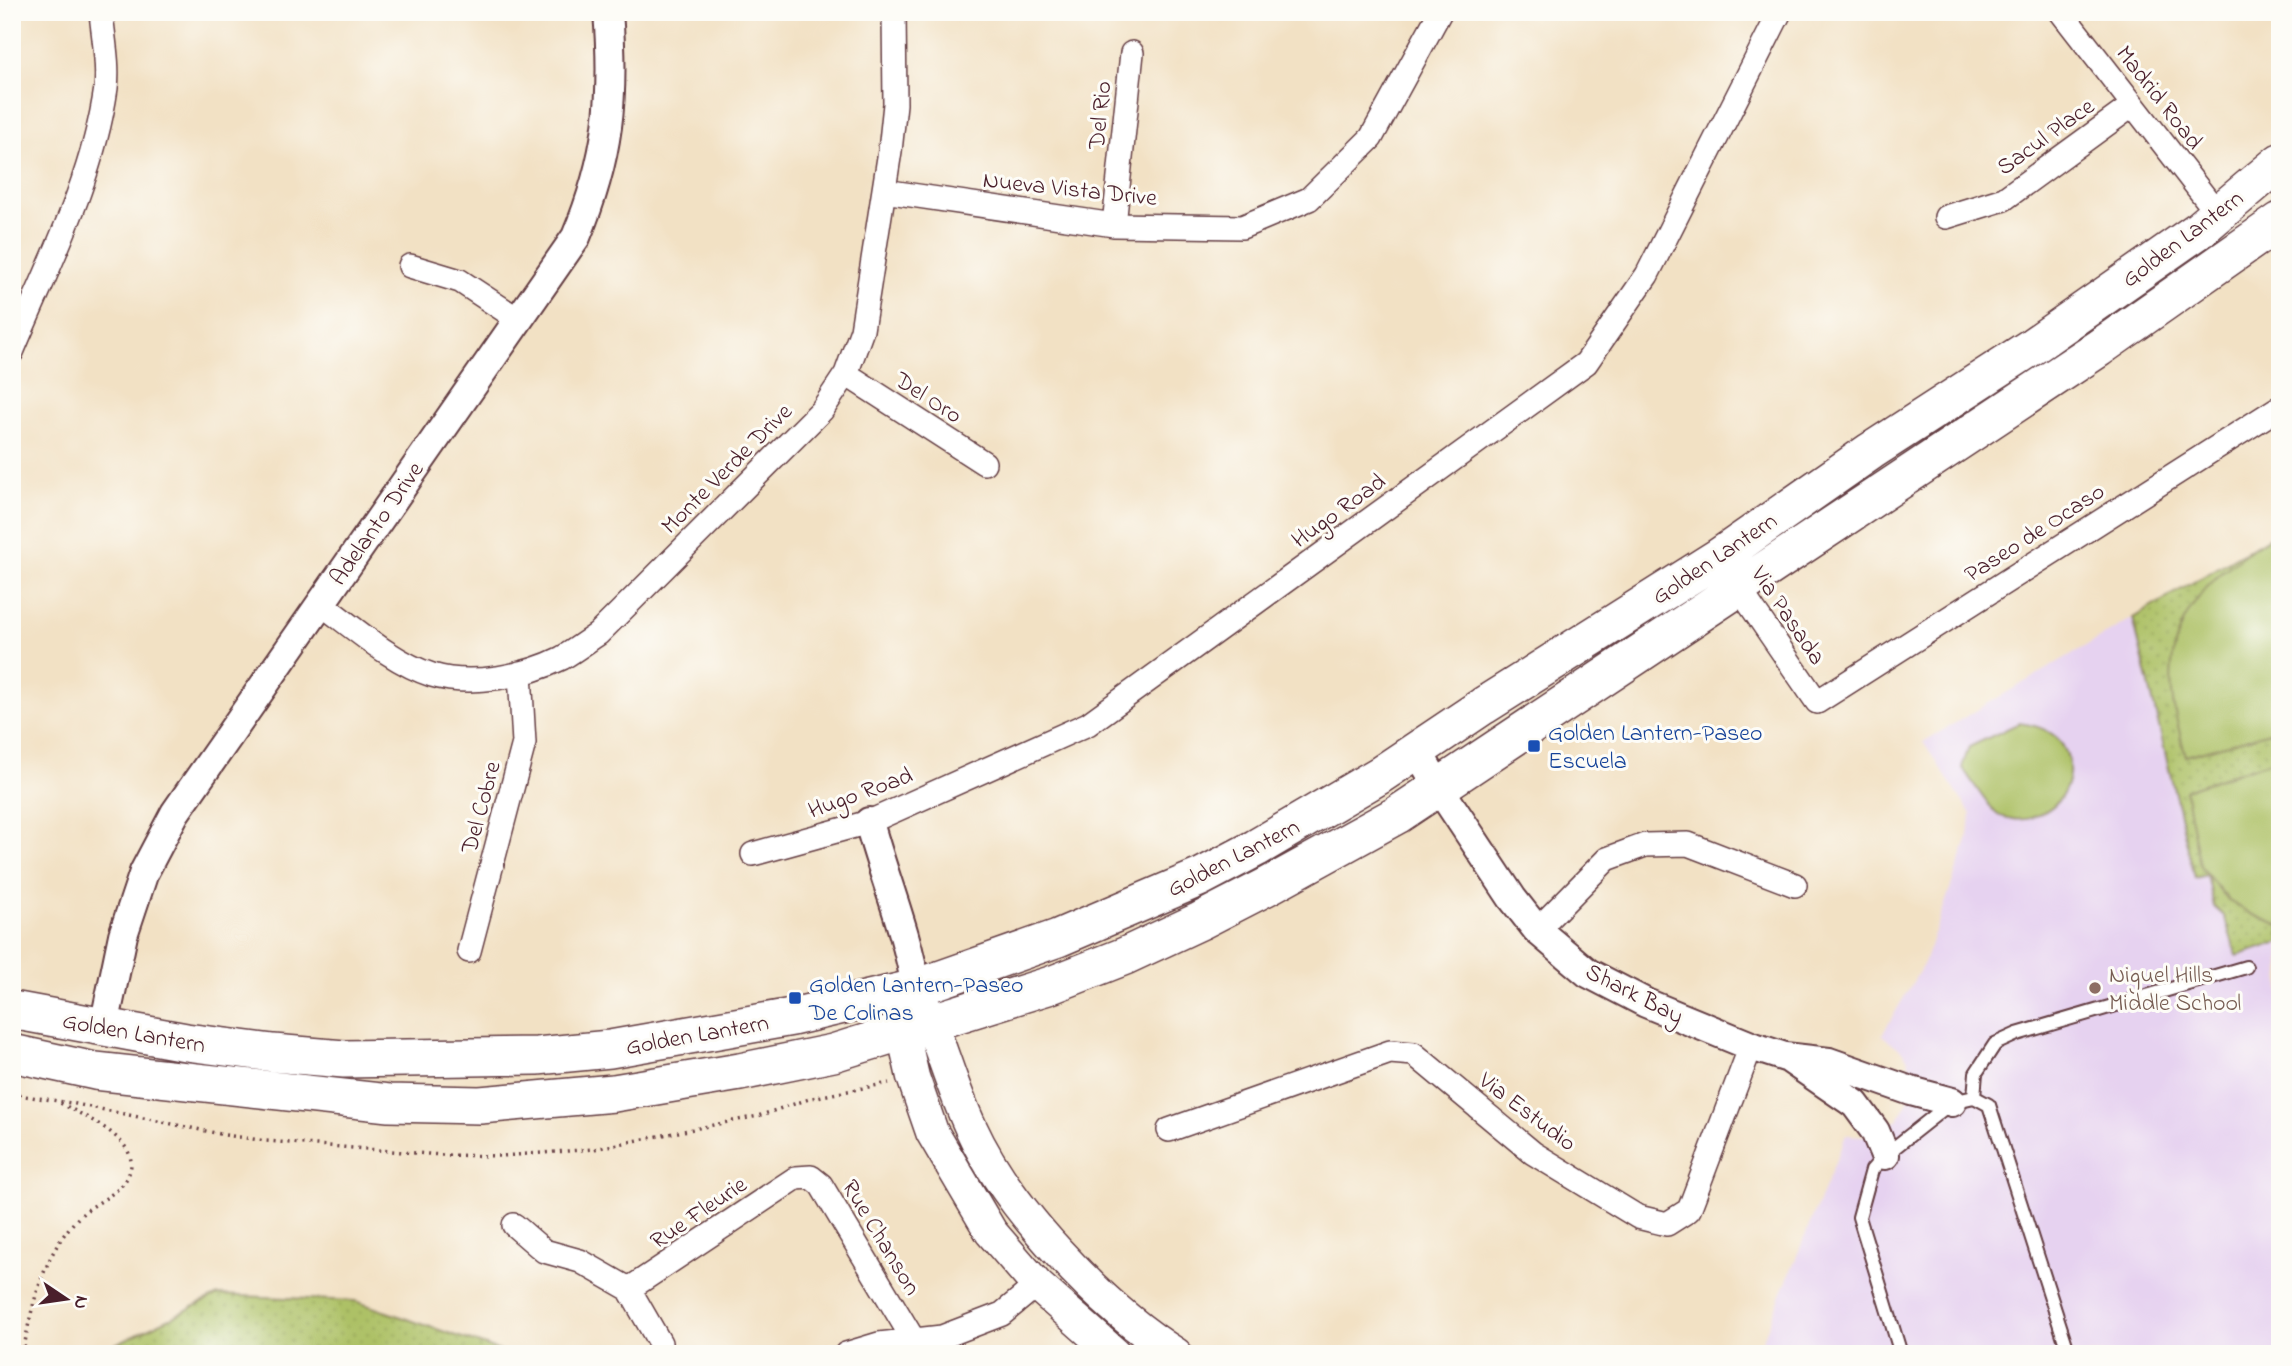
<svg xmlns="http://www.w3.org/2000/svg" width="2292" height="1366" viewBox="0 0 2292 1366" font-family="'Indie Flower',sans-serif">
  <defs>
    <pattern id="grass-dots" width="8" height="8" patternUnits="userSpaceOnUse" patternTransform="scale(1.75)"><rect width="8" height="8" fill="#adc166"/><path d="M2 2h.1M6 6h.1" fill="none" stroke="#96a559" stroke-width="1.8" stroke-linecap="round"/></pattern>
  </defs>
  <rect width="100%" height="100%" fill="#fdfcf7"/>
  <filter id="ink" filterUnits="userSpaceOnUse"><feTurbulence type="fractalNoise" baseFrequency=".0143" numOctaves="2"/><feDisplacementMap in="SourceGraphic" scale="14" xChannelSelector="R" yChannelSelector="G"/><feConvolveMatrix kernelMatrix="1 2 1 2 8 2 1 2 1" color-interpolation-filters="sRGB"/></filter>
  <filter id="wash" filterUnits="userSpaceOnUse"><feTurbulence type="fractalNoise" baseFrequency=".00686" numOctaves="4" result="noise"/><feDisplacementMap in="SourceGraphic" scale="28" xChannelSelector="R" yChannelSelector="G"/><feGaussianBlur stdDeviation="1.57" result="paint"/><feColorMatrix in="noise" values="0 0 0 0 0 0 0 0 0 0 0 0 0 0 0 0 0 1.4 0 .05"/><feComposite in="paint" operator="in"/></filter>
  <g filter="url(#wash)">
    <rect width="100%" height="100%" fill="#f2e1c4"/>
    <path fill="#e6d2f0" d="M 2133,618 L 2195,877 L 2207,875 L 2214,906 L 2224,915 L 2237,955 L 2280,942 L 2280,1354 L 1757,1354 L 1846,1135 L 1864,1136 L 1886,1128 L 1898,1119 L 1911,1096 L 1913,1079 L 1908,1059 L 1900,1049 L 1882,1035 L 1924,963 L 1969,835 L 1971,814 L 1923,742 Z"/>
    <path fill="url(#grass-dots)" stroke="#7c7048" stroke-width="2" d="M 2280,531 L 2280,942 L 2237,956 L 2224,916 L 2214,907 L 2207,875 L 2195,878 L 2133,618 Z
      M 218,1295 L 355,1301 L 509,1354 L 95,1354 Z"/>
    <path fill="#adc166" stroke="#7c7048" stroke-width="2" d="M 2280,531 L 2280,729 L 2186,756 C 2180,735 2174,714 2172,693 C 2164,613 2218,568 2280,531 Z
      M 2019,723 C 2033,725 2047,728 2058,739 C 2078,763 2070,798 2044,812 C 2034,818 2025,821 2013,819 C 2009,818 2001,817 1998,815 C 1990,810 1969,777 1962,767 L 1969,747 Z
      M 2280,758 L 2280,926 L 2251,914 L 2229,901 L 2200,866 L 2185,790 Z"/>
  </g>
  <g filter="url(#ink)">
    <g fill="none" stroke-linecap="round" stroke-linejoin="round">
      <g stroke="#633c42" stroke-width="16">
        <path id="service" d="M 1974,1097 L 1976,1073 L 1995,1044 L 2017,1034 L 2246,967
          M 1901,1354 L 1859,1217 L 1872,1170 L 1885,1155 L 1952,1102 L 1974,1097 L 1989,1105 L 2069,1354"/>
      </g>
      <g stroke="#633c42" stroke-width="26">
        <path id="minor" d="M 2061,12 L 2218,214
          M 884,191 L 1114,225 L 1242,227 L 1309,199 L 1371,138 L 1440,12
          M 1946,217 L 2004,199 L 2133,105
          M 1114,225 L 1132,53
          M 410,266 L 460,281 L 519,320
          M 12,352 C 48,266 93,180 106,88 C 109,64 103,36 101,12
          M 846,374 L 984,463
          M 1731,577 L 1817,702 L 2280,407
          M 320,603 C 353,627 393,663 432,675 C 471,687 526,676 562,658 C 574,651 586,642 598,634 L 822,410 L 846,374 L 862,330 L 890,151 L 895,104 L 894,12
          M 753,854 L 869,822 L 1088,724 L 1586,363 L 1647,275 L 1780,12
          M 1537,930 L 1607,859 L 1645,845 L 1688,844 L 1795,885
          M 469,951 L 524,743 L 520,673
          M 1169,1130 L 1390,1052 L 1414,1054 L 1533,1153 L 1638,1217 L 1667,1224 L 1689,1210 L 1751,1046
          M 514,1225 L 544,1251 L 580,1261 L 629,1289 L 660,1343 L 661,1354
          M 629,1289 L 796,1178 L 811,1177 L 821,1185 L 913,1339
          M 846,1354 L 879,1344 L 942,1337 L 1002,1314 L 1037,1285"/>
      </g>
      <g stroke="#633c42" stroke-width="32">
        <path id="tertiary" d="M 1417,750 L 1439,788 L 1512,898 L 1537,930 L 1588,973 L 1646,1003 L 1751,1046 L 1785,1057 L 1829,1062 L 1911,1091 L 1952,1102
          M 869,822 C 884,878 907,931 916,988
          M 104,1026 L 123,935 L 144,872 L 175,813 L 576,237 C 609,158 615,97 608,12
          M 1791,1060 L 1855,1104 L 1875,1131 L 1885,1155"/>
      </g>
      <g stroke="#633c42" stroke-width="35">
        <path id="secondary" d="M 921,999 C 940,1041 951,1086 971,1128 C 1007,1207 1102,1308 1176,1354
          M 909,1009 L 903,1033 L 913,1077 L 932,1132 L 968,1193 L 991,1232 L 1037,1285 L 1115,1354"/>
      </g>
      <g stroke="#633c42" stroke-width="40">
        <path id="primary" d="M 12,1010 L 186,1042 L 273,1053 L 344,1059 L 537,1056 L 610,1049 L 792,1017 L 916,988 L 1058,938 L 1201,877 L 1256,848 L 1380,775 L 1483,706 L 1719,557 L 1871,451 L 2033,346 L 2199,230 L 2280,162
          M 12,1053 L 95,1071 L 389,1103 L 480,1105 L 614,1093 L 740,1072 L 833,1053 L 1051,985 L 1125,956 L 1200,921 L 1268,886 L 1397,815 L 2099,348 L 2280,221"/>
      </g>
      <path stroke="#633c42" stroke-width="3.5" stroke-dasharray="2 5" stroke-linecap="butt" d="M 12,1094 L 71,1103 L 225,1135 L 266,1141 L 441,1155 L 502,1156 L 594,1149 L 758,1116 L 812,1098 L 889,1083
        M 23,1354 C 31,1306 44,1252 79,1217 C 96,1200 128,1193 131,1165 C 133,1135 78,1114 57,1101"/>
      <use href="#service" stroke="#fff" stroke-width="12"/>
      <use href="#minor" stroke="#fff" stroke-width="23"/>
      <use href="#tertiary" stroke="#fff" stroke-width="28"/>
      <use href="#secondary" stroke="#fff" stroke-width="32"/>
      <use href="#primary" stroke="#fff" stroke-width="37"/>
    </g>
  </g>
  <g fill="#1a4fb4" stroke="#fdfcf7" stroke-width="2.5">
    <rect x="1527" y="739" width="14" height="14" rx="3.5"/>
    <rect x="788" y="991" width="14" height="14" rx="3.5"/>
  </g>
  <circle fill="#8d6e63" stroke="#fdfcf7" stroke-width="2.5" cx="2095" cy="988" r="7"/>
  <g text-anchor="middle" stroke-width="6" stroke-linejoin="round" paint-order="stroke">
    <g font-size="24" fill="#4a1f2b" stroke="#fdfcf7">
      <text transform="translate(2160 97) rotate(52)" y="8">Madrid Road</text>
      <text transform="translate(1099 115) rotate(-84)" y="8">Del Rio</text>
      <text transform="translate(2045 136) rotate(-36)" y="8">Sacul Place</text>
      <text transform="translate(1070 188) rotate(6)" y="8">Nueva Vista Drive</text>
      <text transform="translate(2182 238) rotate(-37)" y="8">Golden Lantern</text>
      <text transform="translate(929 397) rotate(33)" y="8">Del Oro</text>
      <text transform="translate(726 468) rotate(-45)" y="8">Monte Verde Drive</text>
      <text transform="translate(1338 510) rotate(-36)" y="8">Hugo Road</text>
      <text transform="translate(376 523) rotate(-55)" y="8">Adelanto Drive</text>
      <text transform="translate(2034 532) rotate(-33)" y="8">Paseo de Ocaso</text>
      <text transform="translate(1714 558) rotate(-34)" y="8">Golden Lantern</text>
      <text transform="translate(1789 615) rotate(56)" y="8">Via Pasada</text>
      <text transform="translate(860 792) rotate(-20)" y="8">Hugo Road</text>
      <text transform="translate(480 807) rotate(-75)" y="8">Del Cobre</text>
      <text transform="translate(1233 857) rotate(-27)" y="8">Golden Lantern</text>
      <text transform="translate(1635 993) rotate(27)" y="8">Shark Bay</text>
      <text transform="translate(134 1032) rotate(10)" y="8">Golden Lantern</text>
      <text transform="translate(697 1034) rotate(-10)" y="8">Golden Lantern</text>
      <text transform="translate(1528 1111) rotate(37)" y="8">Via Estudio</text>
      <text transform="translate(698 1212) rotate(-34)" y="8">Rue Fleurie</text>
      <text transform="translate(882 1237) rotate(59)" y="8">Rue Chanson</text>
    </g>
    <g font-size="24" fill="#164399" stroke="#fdfcf7" text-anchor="start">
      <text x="1548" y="740">Golden Lantern-Paseo<tspan x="1548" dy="28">Escuela</tspan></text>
      <text x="809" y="992">Golden Lantern-Paseo<tspan x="809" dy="28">De Colinas</tspan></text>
    </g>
    <g font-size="24" fill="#785e54" stroke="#fdfcf7" text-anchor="start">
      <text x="2109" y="982">Niguel Hills<tspan x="2109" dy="28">Middle School</tspan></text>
    </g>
  </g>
  <rect width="2292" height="1366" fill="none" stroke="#fdfcf7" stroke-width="42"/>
  <g transform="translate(66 1299) rotate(103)" stroke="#fdfcf7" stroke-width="5" paint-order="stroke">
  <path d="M0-5L12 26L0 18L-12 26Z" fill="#4a1f2b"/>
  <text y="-10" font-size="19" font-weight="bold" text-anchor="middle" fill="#4a1f2b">N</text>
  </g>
</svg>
